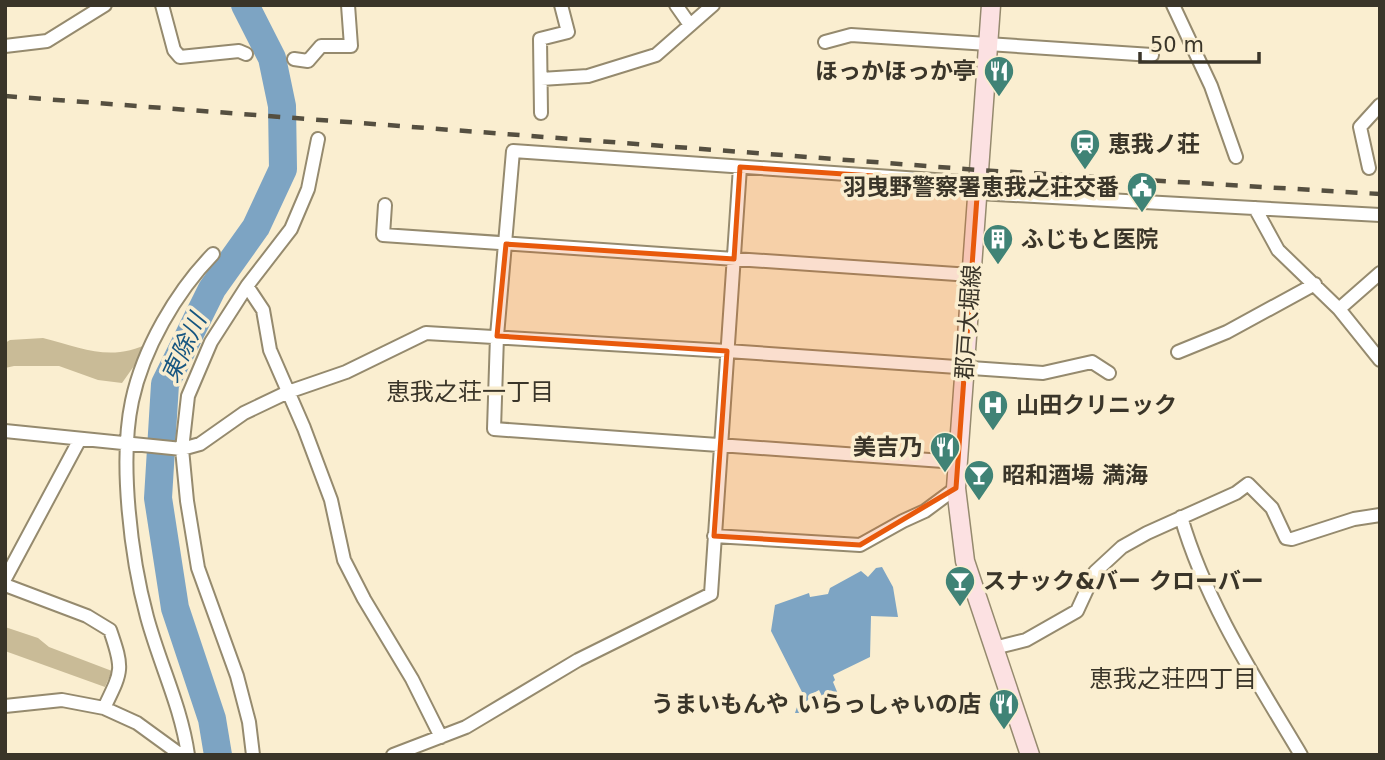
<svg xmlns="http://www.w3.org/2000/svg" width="1385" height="760" viewBox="0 0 1385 760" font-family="'DejaVu Sans','Noto Sans JP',sans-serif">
  <rect width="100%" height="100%" fill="#faeed0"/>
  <path fill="#c9bb97" d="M 43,338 C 84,348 111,363 151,342 L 122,383 L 98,380 L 59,366 L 14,366 L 5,368 L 5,343 L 10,340 Z
    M 5,627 L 38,638 L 49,647 L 112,671 L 105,687 L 5,651 Z"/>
  <path fill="#7da4c3" d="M 882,567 L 893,587 L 898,617 L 871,616 L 870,657 L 833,675 L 835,680 L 833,682 L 838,694 L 824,700 L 819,690 L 810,695 L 802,713 L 795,713 L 802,692 L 771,631 L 775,605 L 809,593 L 810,597 L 828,594 L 830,588 L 861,571 L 868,577 L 876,568 Z"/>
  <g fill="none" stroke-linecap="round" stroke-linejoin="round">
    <path stroke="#7da4c3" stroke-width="28" d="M 218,755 L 212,719 L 175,608 L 158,498 L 165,384 L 212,289 L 256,227 L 283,169 L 282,106 L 272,58 L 245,5"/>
    <g stroke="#958a6e" stroke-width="16">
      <path id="street" d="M 162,5 L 174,50 L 180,57 L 239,51 L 246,54
        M 676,5 L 690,25
        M 1173,5 L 1211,86 L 1236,157
        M 825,42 L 851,35 L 1152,55
        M 5,46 L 47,41 L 105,5
        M 294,59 L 308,61 L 321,46 L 351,46 L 348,5
        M 541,79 L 588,76 L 656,55 L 713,5
        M 541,113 L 540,39 L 568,32 L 561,5
        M 1369,168 L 1360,127 L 1380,105
        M 978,193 L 1380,215
        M 385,205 L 383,235 L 971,275
        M 1255,208 L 1278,250 L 1339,309 L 1380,360
        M 247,286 L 263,310 L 270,350 L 304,428 L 331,500 L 344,560 L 364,599 L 412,679 L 441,737
        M 1339,309 L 1380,273
        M 1178,352 L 1227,332 L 1315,284
        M 5,431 L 182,449 L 200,444 L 244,413 L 288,392 L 346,372 L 426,333 L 727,351 L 1043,373 L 1092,362 L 1109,373
        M 957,462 L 494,429 L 497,336 L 513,151 L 978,183
        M 1181,517 C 1206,603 1255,678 1301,755
        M 714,536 L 860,545 L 903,521 L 925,511 L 956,488
        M 5,579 L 80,439
        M 5,585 L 87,616 L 110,630 C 124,670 122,671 104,708
        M 994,648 L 1026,640 L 1077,611 L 1095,572 L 1122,547 L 1147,533 L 1236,493 L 1248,484 L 1272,508 L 1286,538 L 1292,539 L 1354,519 L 1380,515
        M 5,706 L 62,700 L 104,708 L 137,723 L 181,755
        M 188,755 C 181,706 160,665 147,617 C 131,558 119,462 132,401 C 143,349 176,292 213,254
        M 253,755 L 249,722 L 237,676 L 198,568 L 187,501 L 182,449 L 188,396 L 211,342 L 247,286 L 291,229 L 308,189 L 318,139
        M 393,755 L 466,727 L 578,660 L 711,594 L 740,167"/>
    </g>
    <g stroke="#958a6e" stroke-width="21">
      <path id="secondary" d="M 991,5 L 956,488 L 965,561 L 1030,755"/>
    </g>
    <use href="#street" stroke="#fff" stroke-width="12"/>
    <use href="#secondary" stroke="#fce1e2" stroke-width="18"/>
    <path stroke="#554f40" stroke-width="4.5" stroke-dasharray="12 12" stroke-linecap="butt" d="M 5,96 L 979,170 L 1380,194"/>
  </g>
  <path fill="#e8590c" fill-opacity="0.2" stroke="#e8590c" stroke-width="5" stroke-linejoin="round" d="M 740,167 L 978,183 L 956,488 L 860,545 L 714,536 L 727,351 L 497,336 L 506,244 L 734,259 Z"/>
  <defs>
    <g id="restaurant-pin" transform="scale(1.575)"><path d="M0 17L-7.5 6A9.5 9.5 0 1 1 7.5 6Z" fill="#408376" stroke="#faeed0"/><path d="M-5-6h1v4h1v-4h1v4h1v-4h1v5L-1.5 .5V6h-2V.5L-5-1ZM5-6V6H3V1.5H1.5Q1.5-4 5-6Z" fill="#fff"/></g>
    <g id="station-pin" transform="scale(1.575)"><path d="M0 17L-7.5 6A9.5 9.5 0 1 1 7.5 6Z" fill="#408376" stroke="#faeed0"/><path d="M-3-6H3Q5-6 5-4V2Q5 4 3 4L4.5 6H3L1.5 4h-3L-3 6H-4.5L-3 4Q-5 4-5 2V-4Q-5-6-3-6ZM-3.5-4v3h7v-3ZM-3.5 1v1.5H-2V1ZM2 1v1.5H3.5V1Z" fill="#fff"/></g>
    <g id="civic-pin" transform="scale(1.575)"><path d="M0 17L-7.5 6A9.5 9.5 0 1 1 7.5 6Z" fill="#408376" stroke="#faeed0"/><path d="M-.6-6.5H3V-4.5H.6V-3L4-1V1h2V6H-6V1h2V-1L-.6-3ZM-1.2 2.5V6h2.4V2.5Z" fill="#fff"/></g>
    <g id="building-pin" transform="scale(1.575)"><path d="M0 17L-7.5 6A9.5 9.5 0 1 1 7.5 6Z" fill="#408376" stroke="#faeed0"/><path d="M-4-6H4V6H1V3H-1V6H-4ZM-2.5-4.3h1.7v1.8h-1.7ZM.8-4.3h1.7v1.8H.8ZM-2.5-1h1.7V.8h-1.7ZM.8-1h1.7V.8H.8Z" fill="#fff"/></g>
    <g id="hospital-pin" transform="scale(1.575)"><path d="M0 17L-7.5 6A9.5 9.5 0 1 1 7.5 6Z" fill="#408376" stroke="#faeed0"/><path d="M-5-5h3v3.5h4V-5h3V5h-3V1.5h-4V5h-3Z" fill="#fff"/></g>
    <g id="bar-pin" transform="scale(1.575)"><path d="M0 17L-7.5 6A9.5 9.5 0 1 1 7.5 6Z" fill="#408376" stroke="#faeed0"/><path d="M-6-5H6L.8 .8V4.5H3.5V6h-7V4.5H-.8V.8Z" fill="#fff"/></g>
  </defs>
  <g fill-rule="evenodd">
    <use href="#restaurant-pin" x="999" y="71"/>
    <use href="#station-pin" x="1085" y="144"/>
    <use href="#civic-pin" x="1142" y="187"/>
    <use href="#building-pin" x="998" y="239"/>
    <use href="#hospital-pin" x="993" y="405"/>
    <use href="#restaurant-pin" x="945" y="447"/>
    <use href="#bar-pin" x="979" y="475"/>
    <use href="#bar-pin" x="960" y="581"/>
    <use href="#restaurant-pin" x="1004" y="704"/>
  </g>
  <g text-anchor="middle" stroke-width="7" stroke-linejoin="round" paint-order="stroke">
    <g font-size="23" font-weight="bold" fill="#3a3529" stroke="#faeed0" text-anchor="start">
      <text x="976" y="79" text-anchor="end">ほっかほっか亭</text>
      <text x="1108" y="152">恵我ノ荘</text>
      <text x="1119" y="195" text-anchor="end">羽曳野警察署恵我之荘交番</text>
      <text x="1021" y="247">ふじもと医院</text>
      <text x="1016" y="413">山田クリニック</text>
      <text x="922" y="455" text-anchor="end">美吉乃</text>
      <text x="1002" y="483">昭和酒場 満海</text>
      <text x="983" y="589">スナック&amp;バー クローバー</text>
      <text x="981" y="712" text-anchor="end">うまいもんや いらっしゃいの店</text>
    </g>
    <g font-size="23" fill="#3a3529" stroke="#faeed0">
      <text transform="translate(968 322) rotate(-86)" y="8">郡戸大堀線</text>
    </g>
    <g font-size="24" font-style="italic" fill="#175680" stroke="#faeed0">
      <text transform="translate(184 348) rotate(-65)" y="8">東除川</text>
    </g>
    <g font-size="24" fill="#3a3529" stroke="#faeed0">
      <text x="470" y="400">恵我之荘一丁目</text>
      <text x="1173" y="687">恵我之荘四丁目</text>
    </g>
  </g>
  <rect width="1385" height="760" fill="none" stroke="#3a3529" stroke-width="14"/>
  <path d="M1140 52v10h119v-10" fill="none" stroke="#3a3529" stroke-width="3.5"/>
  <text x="1150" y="52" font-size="21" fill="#3a3529" stroke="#faeed0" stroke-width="5" paint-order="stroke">50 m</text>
</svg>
